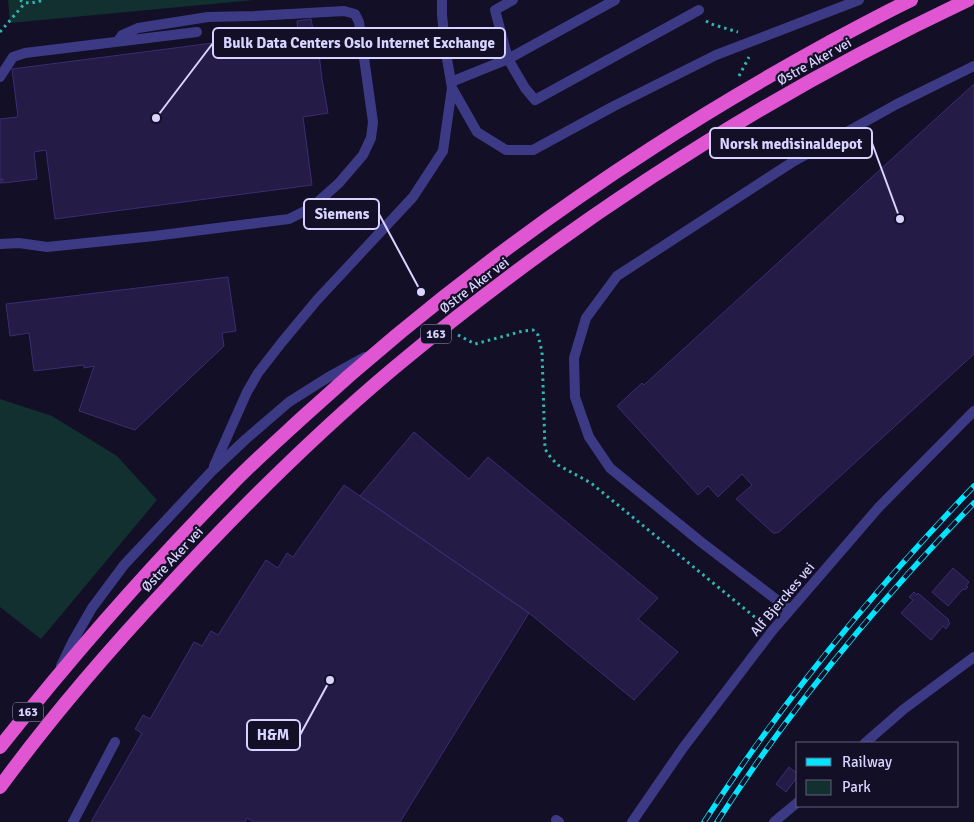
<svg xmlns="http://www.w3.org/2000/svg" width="974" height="822" viewBox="0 0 974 822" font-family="Signika,sans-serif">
  <rect width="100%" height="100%" fill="#130f26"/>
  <path fill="#12302f" d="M 8,0 L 254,0 L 10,23 Z
    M 0,399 L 52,416 L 117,456 L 157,500 L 41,639 L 0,607 Z"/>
  <path fill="#241b47" stroke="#3b2d73" d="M 311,19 L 313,30 L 316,30 L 322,79 L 328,113 L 303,117 L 312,185 L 55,219 L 46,150 L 34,152 L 37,179 L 3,183 L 3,179 L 1,179 L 2,183 L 0,183 L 0,119 L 18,117 L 12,69 L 298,32 L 297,21 Z
    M 974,84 L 974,354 L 779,532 L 776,533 L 773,533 L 736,499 L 752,485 L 742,474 L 718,497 L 708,486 L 698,495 L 617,406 L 642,383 L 644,385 Z
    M 228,277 L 236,331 L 222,333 L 224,346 L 135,430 L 79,411 L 94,366 L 84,368 L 84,365 L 34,371 L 29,333 L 10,336 L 6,304 Z
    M 414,432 L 469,479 L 488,457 L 658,598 L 638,619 L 678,652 L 634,700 L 529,613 L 360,496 Z
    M 344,485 L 529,613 L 400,822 L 253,822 L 247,818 L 245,822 L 91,822 L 142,733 L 135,729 L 143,715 L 150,719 L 194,642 L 202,646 L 211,631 L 218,635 L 266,560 L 278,568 L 287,553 L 293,557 Z
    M 953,568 L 969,582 L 966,586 L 968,587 L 965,590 L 963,589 L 948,606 L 932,592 Z
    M 914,592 L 917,595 L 918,593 L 949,620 L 948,621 L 950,623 L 946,629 L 943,626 L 931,640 L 901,613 L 913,600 L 909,597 Z
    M 789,767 L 798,774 L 798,776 L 786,792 L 776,784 Z"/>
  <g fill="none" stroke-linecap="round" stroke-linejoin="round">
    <path stroke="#2fb8b0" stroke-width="3" stroke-dasharray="2.5 4" stroke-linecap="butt" d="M 20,0 C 28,5 35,2 44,0
      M 706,21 L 711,24 L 738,32
      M 0,32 L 25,3
      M 739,76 L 749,57
      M 458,335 L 475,344 L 523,331 L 533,330 L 538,335 L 542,352 L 545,449 L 551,458 L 558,465 L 591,483 L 762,623"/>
    <path stroke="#3d3a85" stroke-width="10" d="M 442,0 L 442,15 L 446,53 L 452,88 L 477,132 L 506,150 L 533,150 L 614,106 L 716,55 L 859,0
      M 513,0 L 495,10 L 508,59 L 525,88 L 535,100 L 699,10
      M 0,77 L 13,57 L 25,53 L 197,32
      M 451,82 L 508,59 L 615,0
      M 0,244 L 19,243 L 47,247 L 154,236 L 289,219 L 311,208 L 339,183 L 363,155 L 371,138 L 373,122 L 359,22 L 355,14 L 344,11 L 254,16 L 208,17 L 138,28 L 122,35 L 118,41
      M 214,466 L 247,392 L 258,373 L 282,342 L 317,300 L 413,197 L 443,151 L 452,88
      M 790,610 L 701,542 L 610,468 L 589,437 L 575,397 L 574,358 L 586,318 L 617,276 L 791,163 L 897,104 L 974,66
      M 61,666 L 73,641 L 92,608 L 124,565 L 212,471 L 246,439 L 289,402 L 327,378 L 365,357
      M 865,743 L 904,709 L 974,657
      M 556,820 L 559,822
      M 73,822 L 115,742
      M 632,822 L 683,748 L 772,631 L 879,507 L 974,411
      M 774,822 L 798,802"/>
    <path stroke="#e055d1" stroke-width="14" d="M 0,747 C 72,656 148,569 229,487 C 252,463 278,440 303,417 C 411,318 528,228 652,148 C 710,110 770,75 832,41 C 858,27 884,13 911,0
      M 0,787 C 51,717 108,651 167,588 C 238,511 313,436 394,368 C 569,222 762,97 968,0"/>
    <g stroke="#00e5ff" stroke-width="5.5">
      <path id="rail" d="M 704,822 C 782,701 874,590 974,486
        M 717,822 C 791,707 879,601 974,503"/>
    </g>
    <use href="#rail" stroke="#130f26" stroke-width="4" stroke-dasharray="11" stroke-linecap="butt"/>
  </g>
  <g text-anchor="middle" stroke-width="4.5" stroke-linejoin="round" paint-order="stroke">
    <g fill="#130f26" stroke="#9e99be" stroke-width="1">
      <rect x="421" y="324.5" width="30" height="19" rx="4"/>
      <rect x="13" y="702.5" width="30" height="19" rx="4"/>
    </g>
    <g font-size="12" font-weight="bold" fill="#d9d4ff">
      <text x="436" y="338">163</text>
      <text x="28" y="716">163</text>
    </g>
    <g font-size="14" fill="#d9d4ff" stroke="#130f26">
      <text transform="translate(814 61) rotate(-29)" y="5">Østre Aker vei</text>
      <text transform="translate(474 285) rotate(-37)" y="5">Østre Aker vei</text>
      <text transform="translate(172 559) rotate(-47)" y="5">Østre Aker vei</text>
      <text transform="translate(782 599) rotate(-50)" y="5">Alf Bjerckes vei</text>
    </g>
  </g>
  <path fill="none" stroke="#d9d4ff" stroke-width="2" d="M156 118L213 43M900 219L872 143M421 292L379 214M330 680L300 735"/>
  <g fill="#d9d4ff" stroke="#130f26" stroke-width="2">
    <circle cx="156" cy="118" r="5"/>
    <circle cx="900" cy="219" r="5"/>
    <circle cx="421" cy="292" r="5"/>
    <circle cx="330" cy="680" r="5"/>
  </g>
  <g fill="#130f26" stroke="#d9d4ff" stroke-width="2">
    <rect x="213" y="28" width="292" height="30" rx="5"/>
    <rect x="710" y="128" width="162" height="30" rx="5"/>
    <rect x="304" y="199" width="75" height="30" rx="5"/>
    <rect x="247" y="720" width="53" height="30" rx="5"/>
  </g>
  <g font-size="15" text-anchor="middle" font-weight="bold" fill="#d9d4ff">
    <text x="359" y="48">Bulk Data Centers Oslo Internet Exchange</text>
    <text x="791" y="149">Norsk medisinaldepot</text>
    <text x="342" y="219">Siemens</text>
    <text x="273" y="740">H&amp;M</text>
  </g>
  <rect x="796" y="742" width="162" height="65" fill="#130f26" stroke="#625e7d"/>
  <rect x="806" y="758" width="25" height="8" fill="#00e5ff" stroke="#625e7d"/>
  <text x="842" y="767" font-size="15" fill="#d9d4ff">Railway</text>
  <rect x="806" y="780" width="25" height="15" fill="#12302f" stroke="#625e7d"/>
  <text x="842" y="792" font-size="15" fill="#d9d4ff">Park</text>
</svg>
